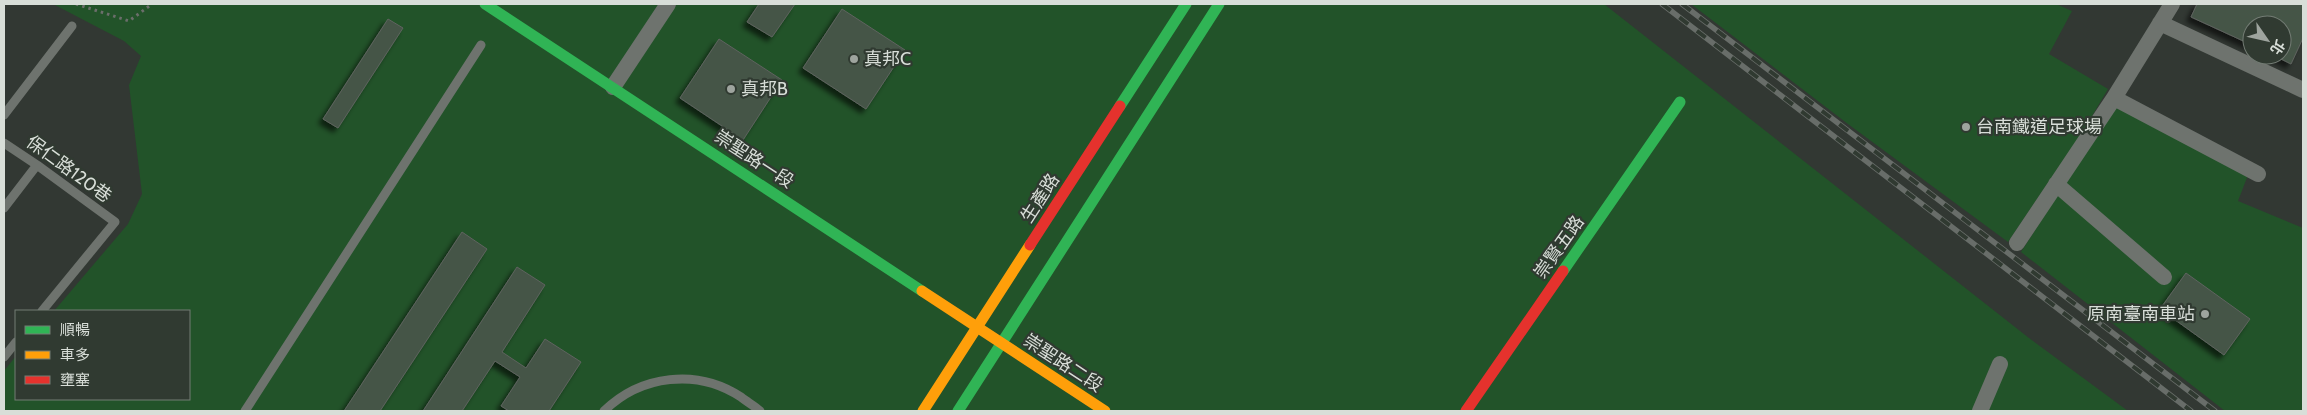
<svg xmlns="http://www.w3.org/2000/svg" width="2307" height="415" viewBox="0 0 2307 415" font-family="Cabin,'Noto Sans TC',sans-serif">
  <defs>
    <filter id="shadow"><feDropShadow dx="-4.5" dy="4.5" stdDeviation="2.5" flood-color="#0009"/></filter>
  </defs>
  <rect width="100%" height="100%" fill="#323833"/>
  <path fill="#225329" d="M 53,4 L 1604,4 L 2029,338 L 2128,411 L 4,411 L 4,371 L 16,356 L 16,399 L 189,399 L 189,311 L 54,311 L 128,224 L 142,194 L 129,85 L 141,56 L 124,41 Z
    M 1691,4 L 2056,4 L 2072,11 L 2049,54 L 2108,89 L 2083,131 L 2008,242 L 1848,124 Z
    M 2116,105 L 2248,175 L 2238,201 L 2303,228 L 2303,411 L 2225,411 L 2021,252 Z"/>
  <path fill="#445547" stroke="#5f635f" filter="url(#shadow)" d="M 759,4 L 795,4 L 772,37 L 747,22 Z
    M 2197,4 L 2303,4 L 2303,38 L 2291,64 L 2273,55 L 2282,55 L 2282,25 L 2252,25 L 2252,45 L 2191,17 Z
    M 842,9 L 905,50 L 866,109 L 803,68 Z
    M 388,19 L 403,28 L 338,128 L 323,119 Z
    M 719,39 L 782,80 L 743,140 L 680,98 Z
    M 462,232 L 487,249 L 380,411 L 344,411 Z
    M 517,267 L 545,285 L 502,352 L 526,368 L 545,339 L 581,362 L 549,411 L 509,411 L 501,406 L 520,377 L 495,361 L 462,411 L 423,411 Z
    M 2186,273 L 2250,319 L 2224,355 L 2160,309 Z"/>
  <g fill="none" stroke-linecap="round" stroke-linejoin="round">
    <path stroke="#6b6e6b" stroke-width="3" stroke-dasharray="2.5 4" stroke-linecap="butt" d="M 76,4 L 129,21 L 152,4"/>
    <path stroke="#6e736e" stroke-width="9" d="M 4,115 L 72,26
      M 4,143 L 37,165 L 115,222 L 42,311
      M 4,208 L 37,165
      M 4,357 L 16,342
      M 245,411 L 481,45
      M 604,411 C 641,375 697,368 741,397 C 747,402 755,406 760,411"/>
    <path stroke="#6e736e" stroke-width="16" d="M 2160,23 L 2303,90
      M 613,87 L 668,4
      M 2114,98 L 2258,174
      M 2056,184 L 2164,277
      M 2017,243 L 2114,98 L 2172,4
      M 1980,411 L 2000,364"/>
    <path stroke="#30b455" stroke-width="11" d="M 485,4 L 922,291
      M 1120,106 L 1186,4
      M 1563,271 L 1680,102
      M 958,411 L 1219,4"/>
    <path stroke="#ff9f0a" stroke-width="11" d="M 922,291 L 1105,411
      M 923,411 L 1030,245"/>
    <path stroke="#e5322d" stroke-width="11" d="M 1030,245 L 1120,106
      M 1466,411 L 1563,271"/>
    <g stroke="#686d69" stroke-width="5.5">
      <path id="rail" d="M 1662,4 L 2191,411
        M 1682,4 L 2215,411"/>
    </g>
    <use href="#rail" stroke="#303a31" stroke-width="4" stroke-dasharray="11" stroke-linecap="butt"/>
  </g>
  <g fill="#9ea49e" stroke="#303a31" stroke-width="2">
    <circle cx="854" cy="59" r="5"/>
    <circle cx="731" cy="89" r="5"/>
    <circle cx="1966" cy="127" r="5"/>
    <circle cx="2205" cy="314" r="5"/>
  </g>
  <g text-anchor="middle" stroke-width="4.5" stroke-linejoin="round" paint-order="stroke">
    <g font-size="18" fill="#d8ded8" stroke="#303a31" text-anchor="start">
      <text x="864" y="65">真邦C</text>
      <text x="741" y="95">真邦B</text>
      <text x="1976" y="133">台南鐵道足球場</text>
      <text x="2195" y="320" text-anchor="end">原南臺南車站</text>
    </g>
    <g font-size="18" fill="#d8ded8" stroke="#303a31">
      <text transform="translate(754 159) rotate(33)" y="6">崇聖路一段</text>
      <text transform="translate(69 169) rotate(36)" y="6">保仁路120巷</text>
      <text transform="translate(1040 198) rotate(-57)" y="6">生產路</text>
      <text transform="translate(1559 247) rotate(-55)" y="6">崇賢五路</text>
      <text transform="translate(1063 363) rotate(33)" y="6">崇聖路二段</text>
    </g>
  </g>
  <rect width="2307" height="415" fill="none" stroke="#d8ded8" stroke-width="10"/>
  <rect x="15" y="310" width="175" height="90" fill="#303a31" stroke="#737c74"/>
  <rect x="25" y="326" width="25" height="8" fill="#30b455" stroke="#737c74"/>
  <text x="60" y="335" font-size="15" fill="#d8ded8">順暢</text>
  <rect x="25" y="351" width="25" height="8" fill="#ff9f0a" stroke="#737c74"/>
  <text x="60" y="360" font-size="15" fill="#d8ded8">車多</text>
  <rect x="25" y="376" width="25" height="8" fill="#e5322d" stroke="#737c74"/>
  <text x="60" y="385" font-size="15" fill="#d8ded8">壅塞</text>
  <g transform="translate(2267 40) rotate(124)"><circle r="24" fill="#303a31" stroke="#737c74"/>
  <path d="M0-4L9 19L0 12L-9 19Z" fill="#9ea49e"/>
  <text y="-8" font-size="14" font-weight="bold" text-anchor="middle" fill="#d8ded8">北</text>
  </g>
</svg>
